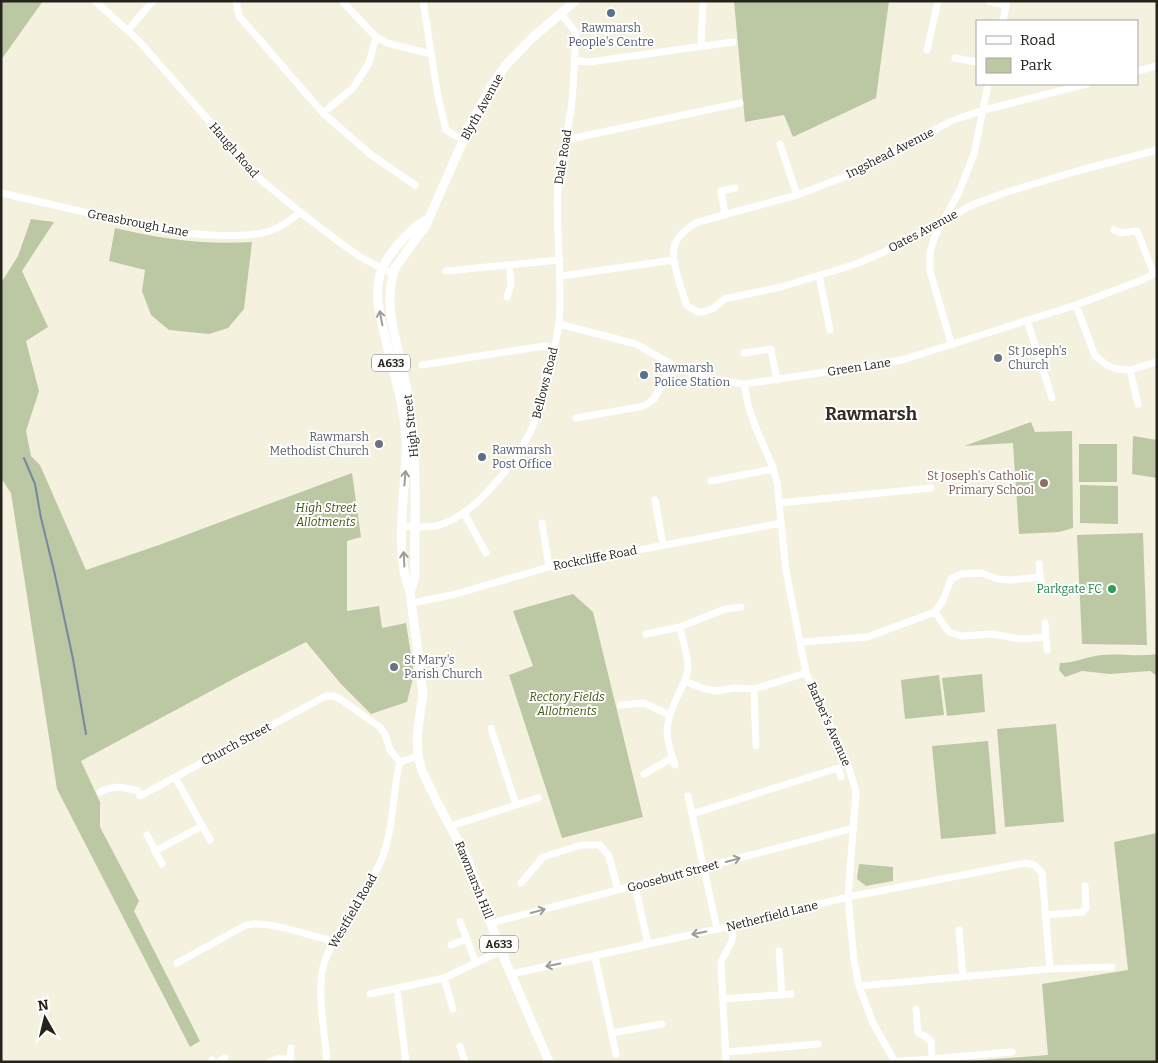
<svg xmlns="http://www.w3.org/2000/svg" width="1158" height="1063" viewBox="0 0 1158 1063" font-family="Bitter,serif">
  <rect width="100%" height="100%" fill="#f5f1df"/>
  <path fill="#bcc8a4" d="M 1,1 L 43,1 L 1,60 Z
    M 734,1 L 889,1 L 876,98 L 793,137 L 784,115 L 745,122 Z
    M 31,219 L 54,222 L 22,271 L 48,327 L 26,341 L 39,391 L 26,431 L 31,456 L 40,465 L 86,570 L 159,545 L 352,473 L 361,537 L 347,541 L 347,611 L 379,606 L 382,628 L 406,623 L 414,674 L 407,702 L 371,714 L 341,684 L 306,642 L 237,677 L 81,761 L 100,802 L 100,827 L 139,901 L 134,911 L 200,1041 L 190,1047 L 57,789 L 11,493 L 1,478 L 1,283 L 18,256 Z
    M 115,228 C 163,239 202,245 252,242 L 244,309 L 228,328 L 209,334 L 169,330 L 151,315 L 142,291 L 145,270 L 109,261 Z
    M 1031,422 L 1035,432 L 1072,431 L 1073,528 L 1059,532 L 1019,534 L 1013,443 L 964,446 Z
    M 1133,436 L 1157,440 L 1157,478 L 1132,474 Z
    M 1079,444 L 1117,444 L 1117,482 L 1079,482 Z
    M 1080,485 L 1118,486 L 1118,524 L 1080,523 Z
    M 1143,533 L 1147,645 L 1082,644 L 1077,535 Z
    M 573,594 L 593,612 L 643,817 L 562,838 L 509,675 L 533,666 L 513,611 Z
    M 1157,654 L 1157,676 L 1150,671 L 1110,674 L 1082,671 L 1065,677 L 1059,670 L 1060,663 C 1075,663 1088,656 1102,655 C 1120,653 1139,657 1157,654 Z
    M 982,674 L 985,712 L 947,716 L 942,678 Z
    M 939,675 L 944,715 L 905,719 L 901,680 Z
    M 1056,724 L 1064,822 L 1005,827 L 997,729 Z
    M 988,741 L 996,834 L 941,839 L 932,746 Z
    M 1157,833 L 1157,1062 L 957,1062 L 1048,1055 L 1042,984 L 1128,970 L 1114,842 Z
    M 859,864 L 893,867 L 893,881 L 866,886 L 857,879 Z"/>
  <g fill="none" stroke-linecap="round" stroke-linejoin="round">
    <path stroke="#7687a0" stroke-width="2" d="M 24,458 L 35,484 L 41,518 L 55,575 L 73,659 L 86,734"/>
    <path stroke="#fff" stroke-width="7" d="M 95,1 L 138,40 L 260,179 L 300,212 L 339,242 L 362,258 L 393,274
      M 236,1 L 239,16 L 323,113 L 370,154 L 415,185
      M 342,1 L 376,37 L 387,43 L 431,54
      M 423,1 L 438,97 L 446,130 L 463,140
      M 988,1 L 1006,5
      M 1003,21 L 1007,1
      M 128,30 L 153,1
      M 701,45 L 703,1
      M 927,50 L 938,1
      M 955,58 L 977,62
      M 574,60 L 589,62 L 733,42
      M 1137,71 L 1157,66
      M 1087,84 L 984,110 L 951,121 L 860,171 L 797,195 L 698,222 C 689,227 676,236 674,248 C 671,261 682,292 687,306 L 698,312 L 703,312 L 714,308 L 724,299 L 781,287 L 856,264 L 900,245 L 972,205 L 1007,192 L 1077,171 L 1157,150
      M 323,113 L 353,88 L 369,63 L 376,37
      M 565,140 L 740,103
      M 780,144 L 797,195
      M 1,193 L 154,228 C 186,234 239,240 270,231 C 282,227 291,220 300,212
      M 725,214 L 721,191 L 735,188
      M 1114,230 L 1121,233 L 1137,231 L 1154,274
      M 446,271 L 560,260
      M 561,276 L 674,260
      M 819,276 L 830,330
      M 507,297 L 511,285 L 509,265
      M 1076,305 L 1095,356 L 1108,366 L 1118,369 L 1130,370 L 1157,362
      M 1027,320 L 1052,398
      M 559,324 L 636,344 L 673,365 L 704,378 L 744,384 L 887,363 L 905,359 L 1076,305 L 1142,280 L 1157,272
      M 951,343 L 930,271 L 930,252 L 935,236 L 959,192 L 974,154 L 988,84
      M 744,353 L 771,349 L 777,380
      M 422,365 L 544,346 L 554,348
      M 1130,370 L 1138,404
      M 744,384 L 748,405 L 755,426 L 772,465 L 777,482 L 786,571 L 806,673 L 848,765 L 856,791 L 848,897 L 854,960 L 859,986 L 873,1023 L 895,1062
      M 576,418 L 644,406 L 654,399 L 673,365
      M 711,481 L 773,469
      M 655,500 L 663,545
      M 779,503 L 931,488
      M 464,513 L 486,553
      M 542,523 L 549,567
      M 402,526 C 413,527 425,528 436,526 C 458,520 476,505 491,488 C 528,447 538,421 550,368 C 553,353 557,338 559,323 C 563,277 555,230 558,184 C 559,158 568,134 571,109 C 574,86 574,61 576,38 L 575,31 L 561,14
      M 1039,564 L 1042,590
      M 412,603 L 452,595 L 549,567 L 781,523
      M 935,612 L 943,600 L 951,579 L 961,574 L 981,573 L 998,579 L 1010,580 L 1040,577
      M 1045,623 L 1047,650
      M 646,634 L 680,627 L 725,609 L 741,607
      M 802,642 L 867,637 L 935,612 L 949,632 L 961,636 L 992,634 L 1021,639 L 1046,637
      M 685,681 L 702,688 L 716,691 L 735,688 L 754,689 L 806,673
      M 754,689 L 756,746
      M 621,705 L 644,703 L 669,715
      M 491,728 L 516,805
      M 675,765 C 664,734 664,725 678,695 C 683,685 688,675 688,665 C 687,652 682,639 680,627
      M 644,774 L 672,758
      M 175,777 L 210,840
      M 100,792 C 116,785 122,787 138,791 L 140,796 L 326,696 L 334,696 L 340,699 L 380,727 L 385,734 L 390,750 L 400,762
      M 688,796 L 717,929
      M 692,814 L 838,768 L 841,777
      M 451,826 L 538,798
      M 147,835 L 162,864
      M 155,851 L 202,826
      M 521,883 L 543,857 L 581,845 L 600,845 L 609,856 L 618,890
      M 635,886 L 648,944
      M 1045,915 L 1083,912 L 1086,908 L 1085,886
      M 460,922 L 467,939
      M 491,923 L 854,828
      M 959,930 L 963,977
      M 451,945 L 467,939 L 476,963
      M 779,951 L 782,995
      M 595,957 L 616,1054
      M 177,963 L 246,925 C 269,920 309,936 334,941
      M 511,974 L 717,929 L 848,897 L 1025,863 L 1034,865 L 1042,873 L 1050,969
      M 444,978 L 453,1009
      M 859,986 L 1050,969 L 1112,967
      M 397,989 L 406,1062
      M 370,994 L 444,978 L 501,951
      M 723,999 L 791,994
      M 916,1009 L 918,1033 L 925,1036 L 931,1041 L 932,1058
      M 612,1033 L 662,1024
      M 460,1046 L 465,1062
      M 726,1052 L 818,1044
      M 212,1060 L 213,1062
      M 290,1061 L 291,1048
      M 219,1062 L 225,1058
      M 269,1062 L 277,1059 L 290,1059
      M 327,1062 C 325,1035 317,992 323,967 C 328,949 338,934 348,919 C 361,899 374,878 383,856 C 394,826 392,793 400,762 L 418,756
      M 726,1062 L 721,962 L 732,941 L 733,925
      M 895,1062 L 1012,1052"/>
    <path stroke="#fff" stroke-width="9" d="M 428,219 C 410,227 382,260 379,279 C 375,297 380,315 384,332 C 391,366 404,401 406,437 C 408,485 392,547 410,592 L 423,693 L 417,737 L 418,756 L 422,771 L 436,800 L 467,858 L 501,951 L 549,1062
      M 410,592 L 415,577 C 414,530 417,483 413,436 C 412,413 408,391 402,368 C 395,335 383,301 395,268 L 426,225 L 470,125 L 492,85 L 506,65 L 532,38 L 575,1"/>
  </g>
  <defs><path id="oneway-shaft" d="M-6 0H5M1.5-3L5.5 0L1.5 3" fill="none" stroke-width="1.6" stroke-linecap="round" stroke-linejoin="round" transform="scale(1.25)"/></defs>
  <g stroke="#9d9c99">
    <use href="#oneway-shaft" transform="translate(381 318) rotate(-101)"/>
    <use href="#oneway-shaft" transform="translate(405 478) rotate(-85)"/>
    <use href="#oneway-shaft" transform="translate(404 559) rotate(-93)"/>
    <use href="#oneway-shaft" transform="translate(733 860) rotate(-15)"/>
    <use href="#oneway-shaft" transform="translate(538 911) rotate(-15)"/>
    <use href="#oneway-shaft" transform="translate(699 933) rotate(168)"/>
    <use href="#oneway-shaft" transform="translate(553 965) rotate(168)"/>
  </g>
  <g fill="#5c6f8a" stroke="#fff" stroke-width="2">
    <circle cx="611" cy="13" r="5"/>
    <circle cx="644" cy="375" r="5"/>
    <circle cx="482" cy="457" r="5"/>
  </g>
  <g fill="#6b7280" stroke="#fff" stroke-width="2">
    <circle cx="998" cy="358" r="5"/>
    <circle cx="379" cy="444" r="5"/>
    <circle cx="394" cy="667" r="5"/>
  </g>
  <circle fill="#8d6e63" stroke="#fff" stroke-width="2" cx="1044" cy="483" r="5"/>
  <circle fill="#2e9e5b" stroke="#fff" stroke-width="2" cx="1112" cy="589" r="5"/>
  <g text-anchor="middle" stroke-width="4" stroke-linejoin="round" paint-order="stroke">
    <g fill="#fff" stroke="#666560" stroke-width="1">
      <rect x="372" y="354.5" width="38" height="17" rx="4"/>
      <rect x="480" y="935.5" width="38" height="17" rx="4"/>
    </g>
    <g font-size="11" font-weight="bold" fill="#25231c">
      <text x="391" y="367">A633</text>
      <text x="499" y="948">A633</text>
    </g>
    <g font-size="12" fill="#4e5e75" stroke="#fff" text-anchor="start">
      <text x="611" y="32" text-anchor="middle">Rawmarsh<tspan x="611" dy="14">People's Centre</tspan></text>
      <text x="654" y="372">Rawmarsh<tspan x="654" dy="14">Police Station</tspan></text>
      <text x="492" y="454">Rawmarsh<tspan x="492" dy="14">Post Office</tspan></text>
    </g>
    <g font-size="12" fill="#25231c" stroke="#fff">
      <text transform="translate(482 107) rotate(-61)" y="4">Blyth Avenue</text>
      <text transform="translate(234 150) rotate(49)" y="4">Haugh Road</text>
      <text transform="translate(890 153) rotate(-27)" y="4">Ingshead Avenue</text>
      <text transform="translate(563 157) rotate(-81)" y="4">Dale Road</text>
      <text transform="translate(138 223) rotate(11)" y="4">Greasbrough Lane</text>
      <text transform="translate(923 231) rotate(-28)" y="4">Oates Avenue</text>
      <text transform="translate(859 367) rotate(-9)" y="4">Green Lane</text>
      <text transform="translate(545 383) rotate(-76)" y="4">Bellows Road</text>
      <text transform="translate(411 426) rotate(-96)" y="4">High Street</text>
      <text transform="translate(595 558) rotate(-11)" y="4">Rockcliffe Road</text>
      <text transform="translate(829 724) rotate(66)" y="4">Barber's Avenue</text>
      <text transform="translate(236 744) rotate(-28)" y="4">Church Street</text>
      <text transform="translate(673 876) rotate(-15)" y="4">Goosebutt Street</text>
      <text transform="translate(474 880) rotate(68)" y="4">Rawmarsh Hill</text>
      <text transform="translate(353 911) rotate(-60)" y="4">Westfield Road</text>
      <text transform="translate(772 916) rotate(-14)" y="4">Netherfield Lane</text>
    </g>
    <g font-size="12" fill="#5b616d" stroke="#fff" text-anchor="start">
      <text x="1008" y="355">St Joseph's<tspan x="1008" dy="14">Church</tspan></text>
      <text x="369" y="441" text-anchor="end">Rawmarsh<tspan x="369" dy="14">Methodist Church</tspan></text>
      <text x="404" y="664">St Mary's<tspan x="404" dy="14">Parish Church</tspan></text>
    </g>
    <g font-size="12" fill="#785e54" stroke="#fff" text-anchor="end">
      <text x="1034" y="480">St Joseph's Catholic<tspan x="1034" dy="14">Primary School</tspan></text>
    </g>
    <g font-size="12" font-style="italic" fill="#445510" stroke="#fff">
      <text x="326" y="512">High Street<tspan x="326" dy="14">Allotments</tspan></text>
      <text x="567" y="701">Rectory Fields<tspan x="567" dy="14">Allotments</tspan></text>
    </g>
    <g font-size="12" fill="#27864d" stroke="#fff" text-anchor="end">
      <text x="1102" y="593">Parkgate FC</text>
    </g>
    <g font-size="18" font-weight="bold" fill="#333021" stroke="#fff">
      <text x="871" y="420">Rawmarsh</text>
    </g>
  </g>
  <rect width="1158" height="1063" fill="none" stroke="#25231c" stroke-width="5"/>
  <rect x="976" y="20" width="162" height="65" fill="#ffffff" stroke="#a8a7a4"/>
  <rect x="986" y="36" width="25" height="8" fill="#ffffff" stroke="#a8a7a4"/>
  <text x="1020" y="45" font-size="15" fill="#25231c">Road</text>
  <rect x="986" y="58" width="25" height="15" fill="#bcc8a4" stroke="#a8a7a4"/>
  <text x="1020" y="70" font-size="15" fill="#25231c">Park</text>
  <g transform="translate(45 1018) rotate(352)" stroke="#ffffff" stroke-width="4" paint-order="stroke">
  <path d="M0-4L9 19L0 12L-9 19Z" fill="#25231c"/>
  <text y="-8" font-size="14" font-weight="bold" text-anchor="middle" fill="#25231c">N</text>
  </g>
</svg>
